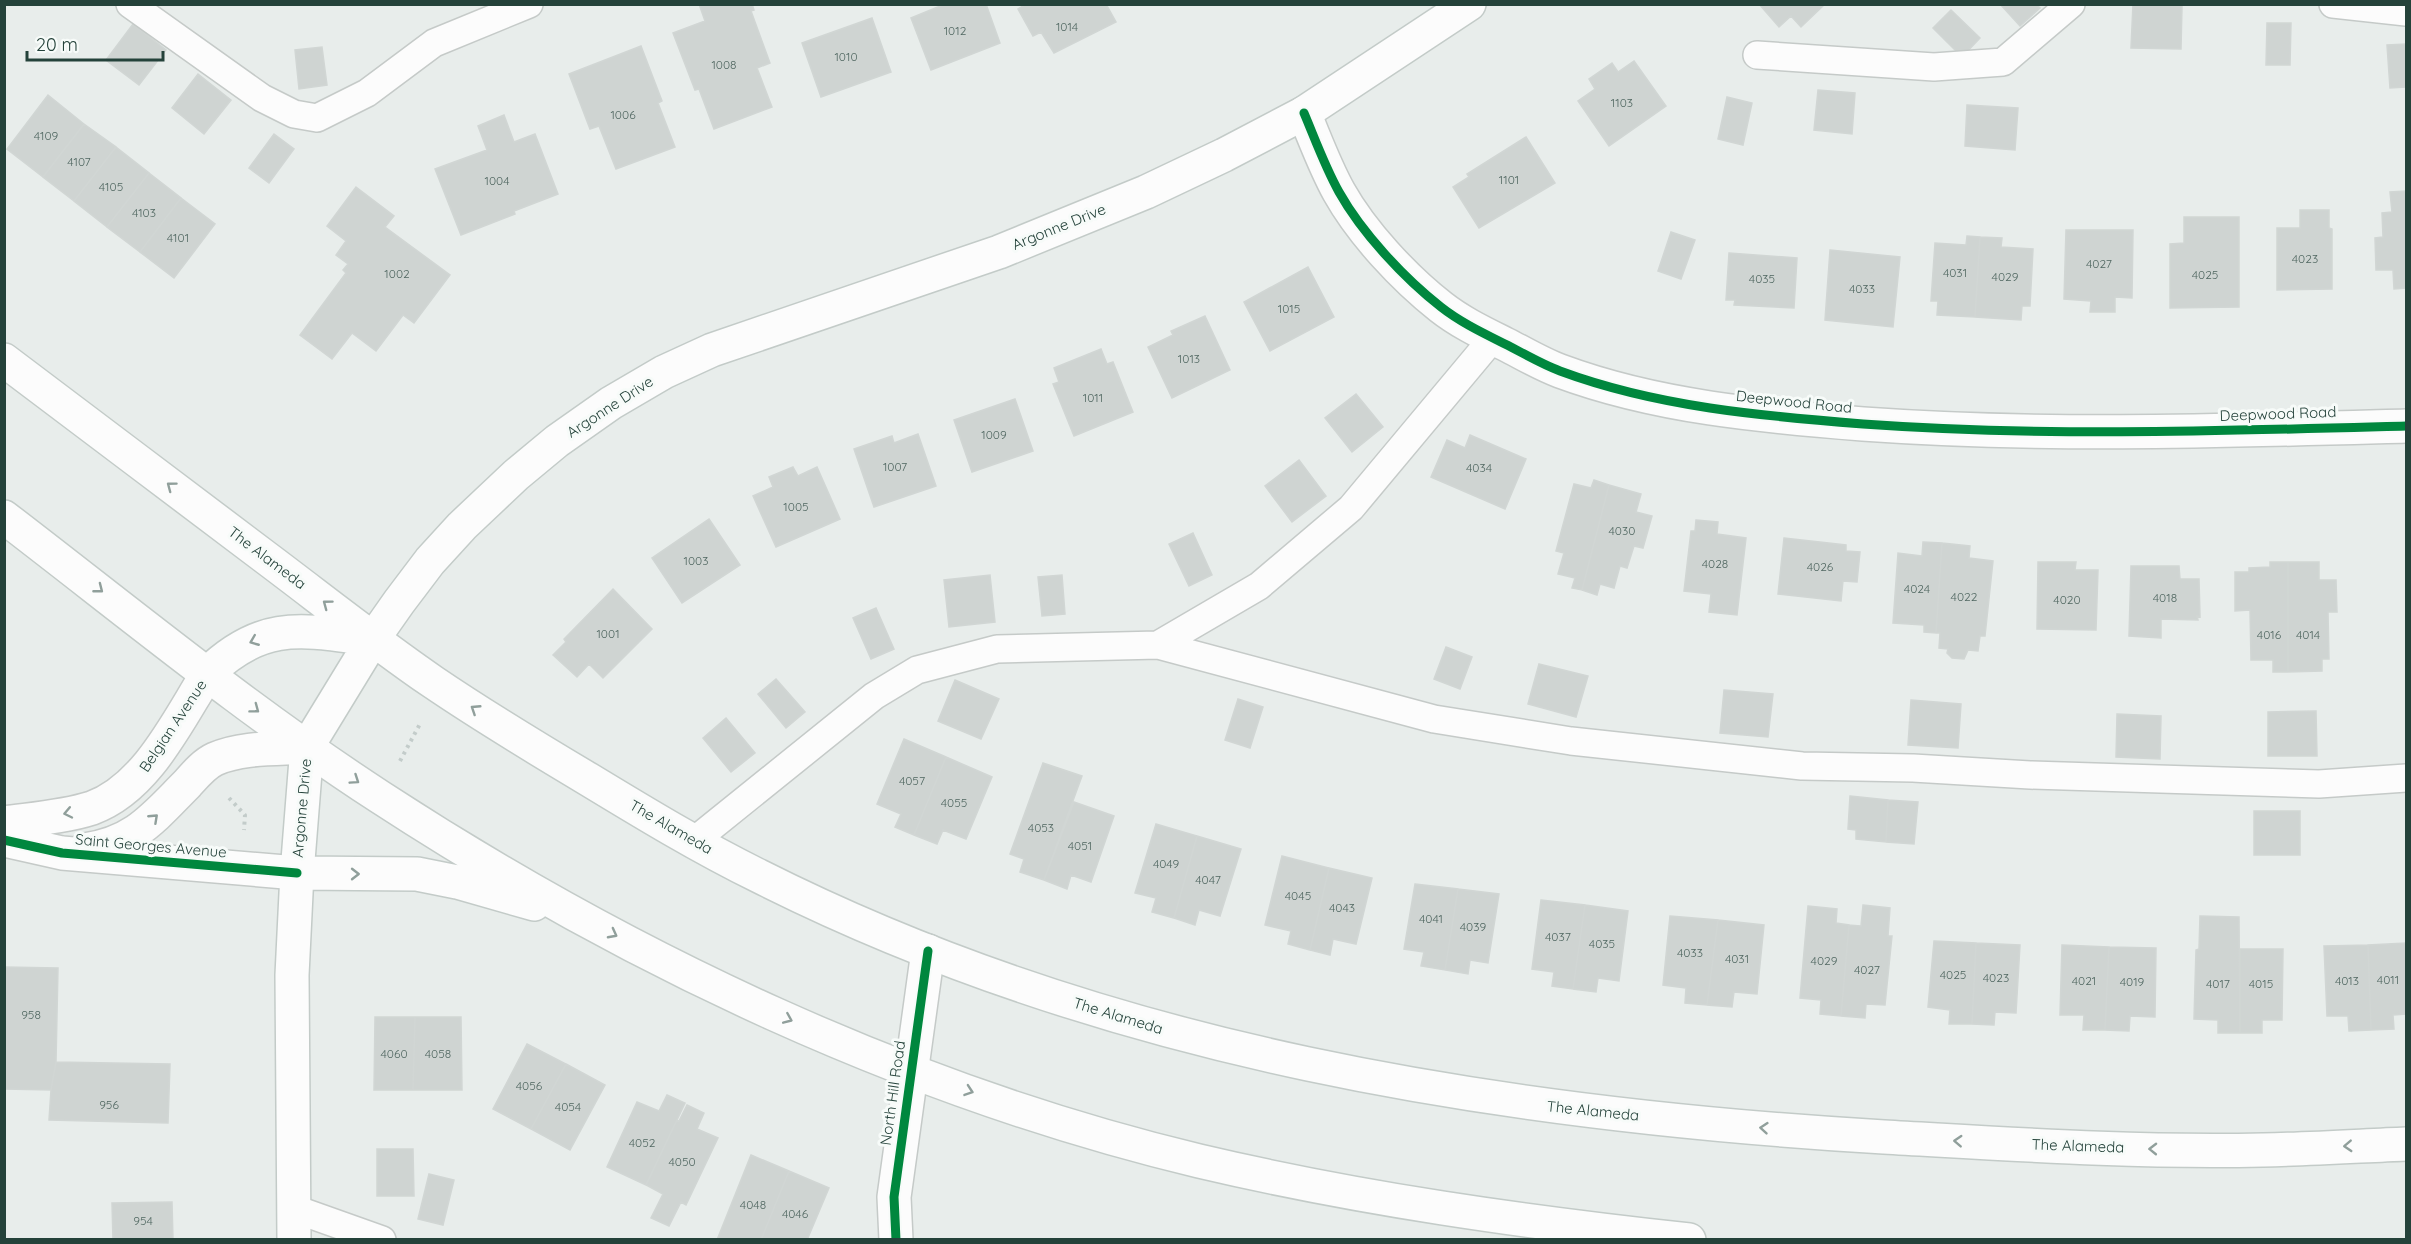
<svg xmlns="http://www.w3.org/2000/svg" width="2411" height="1244" viewBox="0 0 2411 1244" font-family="Quicksand,sans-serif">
  <rect width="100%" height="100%" fill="#e8edeb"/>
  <path fill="#cfd4d2" stroke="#d1d6d4" stroke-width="1.5" d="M 699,4 L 752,4 L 754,10 L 751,11 L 770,63 L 757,68 L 772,107 L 714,129 L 699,89 L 695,90 L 673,33 L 705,21 Z
    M 945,4 L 986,4 L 1000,43 L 931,70 L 911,18 Z
    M 1026,4 L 1106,4 L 1116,22 L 1054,53 L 1041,32 L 1033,36 L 1018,9 Z
    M 1759,4 L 1825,4 L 1801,27 L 1791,16 L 1779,27 Z
    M 2000,4 L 2036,4 L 2040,8 L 2020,26 Z
    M 2133,4 L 2182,6 L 2181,49 L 2131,48 Z
    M 1951,10 L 1980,38 L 1962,57 L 1933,28 Z
    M 872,18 L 891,72 L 821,97 L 802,43 Z
    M 2267,23 L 2291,23 L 2290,65 L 2266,65 Z
    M 133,24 L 166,50 L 139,85 L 106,60 Z
    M 2406,44 L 2406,87 L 2390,88 L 2387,45 Z
    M 641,46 L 662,101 L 658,103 L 675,147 L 616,169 L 599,126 L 590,129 L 569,74 Z
    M 322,47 L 327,85 L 299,89 L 295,50 Z
    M 1634,61 L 1666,106 L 1609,146 L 1578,101 L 1595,89 L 1589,79 L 1612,63 L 1618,72 Z
    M 198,74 L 231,100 L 204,134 L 172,108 Z
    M 1818,90 L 1855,93 L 1852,134 L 1814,130 Z
    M 48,95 L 84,124 L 43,177 L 7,149 Z
    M 1727,97 L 1752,103 L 1743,145 L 1718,139 Z
    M 1967,105 L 2018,108 L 2015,150 L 1965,146 Z
    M 504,115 L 514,142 L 535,134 L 558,194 L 514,211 L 515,214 L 461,235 L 435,169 L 487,150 L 478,126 Z
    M 84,124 L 116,147 L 74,201 L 43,177 Z
    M 274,134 L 294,149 L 269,183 L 249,168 Z
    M 1526,137 L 1555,183 L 1479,228 L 1453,187 L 1469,177 L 1467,174 Z
    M 116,147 L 149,173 L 107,227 L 74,201 Z
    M 149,173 L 181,198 L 140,252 L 107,227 Z
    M 356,187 L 394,216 L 385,227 L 450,275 L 414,323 L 403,315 L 376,351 L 352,333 L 332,359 L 300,335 L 346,273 L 343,270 L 348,264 L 336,255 L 346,241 L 327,226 Z
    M 2406,191 L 2406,288 L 2394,289 L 2393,270 L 2376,270 L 2375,238 L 2383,237 L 2382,213 L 2392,212 L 2390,192 Z
    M 181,198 L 215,224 L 174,278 L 140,252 Z
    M 2300,210 L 2329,210 L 2329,228 L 2332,229 L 2332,289 L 2277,290 L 2277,228 L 2300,228 Z
    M 2184,217 L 2239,217 L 2239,307 L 2170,308 L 2170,244 L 2184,243 Z
    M 2066,230 L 2133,230 L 2132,298 L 2115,297 L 2115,312 L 2090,312 L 2091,301 L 2064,299 Z
    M 1671,232 L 1695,240 L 1681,279 L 1658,271 Z
    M 1967,236 L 1980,237 L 1975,317 L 1937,315 L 1938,301 L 1931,301 L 1935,243 L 1966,245 Z
    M 1980,237 L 2002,238 L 2001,247 L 2033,249 L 2030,306 L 2022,306 L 2021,320 L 1975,317 Z
    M 1830,250 L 1900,257 L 1893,327 L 1825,320 Z
    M 1729,253 L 1797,258 L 1794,308 L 1734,305 L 1735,300 L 1726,300 Z
    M 1308,267 L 1334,317 L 1270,351 L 1244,302 Z
    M 1205,316 L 1230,370 L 1172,398 L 1148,347 L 1173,335 L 1171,331 Z
    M 1101,349 L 1107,364 L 1113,362 L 1133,412 L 1074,436 L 1053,384 L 1059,382 L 1054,368 Z
    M 1356,394 L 1383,427 L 1352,452 L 1325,418 Z
    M 1015,399 L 1033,451 L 972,472 L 954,420 Z
    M 918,434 L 936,486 L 874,507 L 854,449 L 892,436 L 894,443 Z
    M 1470,435 L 1526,459 L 1505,509 L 1431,477 L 1447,440 L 1465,448 Z
    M 1299,460 L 1326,496 L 1292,522 L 1265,486 Z
    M 793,467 L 798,476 L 817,467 L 840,519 L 776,547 L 753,496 L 773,487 L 769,477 Z
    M 1594,480 L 1609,485 L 1582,590 L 1572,588 L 1575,578 L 1558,574 L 1564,553 L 1556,551 L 1574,484 L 1591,488 Z
    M 1609,485 L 1641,494 L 1636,512 L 1652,516 L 1643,548 L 1634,546 L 1627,568 L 1620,566 L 1614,588 L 1600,584 L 1597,595 L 1582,590 Z
    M 709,519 L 740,565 L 682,603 L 652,558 Z
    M 1696,520 L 1718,522 L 1717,534 L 1746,538 L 1737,615 L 1709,612 L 1711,594 L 1684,591 L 1691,531 L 1695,531 Z
    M 1193,533 L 1212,575 L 1189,586 L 1169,544 Z
    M 1784,538 L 1846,545 L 1846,551 L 1860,552 L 1857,582 L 1843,581 L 1841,601 L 1778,594 Z
    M 1923,542 L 1942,543 L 1936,633 L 1924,632 L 1924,625 L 1893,623 L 1898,553 L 1922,556 Z
    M 1942,543 L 1970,546 L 1969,558 L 1993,561 L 1985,636 L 1980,636 L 1978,651 L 1968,650 L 1964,659 L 1952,658 L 1947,653 L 1948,649 L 1939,648 L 1940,633 L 1936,633 Z
    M 2038,562 L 2076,562 L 2075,570 L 2098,570 L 2096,630 L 2037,629 Z
    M 2270,562 L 2288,562 L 2288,672 L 2273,672 L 2273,660 L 2251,660 L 2250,610 L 2235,611 L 2235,572 L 2249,572 L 2249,568 L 2270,567 Z
    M 2288,562 L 2319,562 L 2319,580 L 2336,580 L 2337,612 L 2328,612 L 2329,659 L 2322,659 L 2322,671 L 2288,672 Z
    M 2131,566 L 2179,566 L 2180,579 L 2199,579 L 2200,617 L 2197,616 L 2198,620 L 2161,619 L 2161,638 L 2129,636 Z
    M 990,575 L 995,622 L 949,627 L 944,580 Z
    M 1062,575 L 1065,614 L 1042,616 L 1038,577 Z
    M 613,589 L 652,629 L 603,678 L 589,664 L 577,677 L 553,655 L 566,642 L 564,639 Z
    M 876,608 L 894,649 L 871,659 L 853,618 Z
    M 1446,647 L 1472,657 L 1460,689 L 1434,679 Z
    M 1539,664 L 1588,676 L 1576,717 L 1528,704 Z
    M 776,679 L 805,712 L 786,728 L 758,694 Z
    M 955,680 L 999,699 L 981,739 L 938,721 Z
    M 1724,690 L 1773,694 L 1768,737 L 1720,733 Z
    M 1238,699 L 1263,707 L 1250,748 L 1225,740 Z
    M 1911,700 L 1961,704 L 1958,748 L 1908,745 Z
    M 2316,711 L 2317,756 L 2268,756 L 2268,712 Z
    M 2117,714 L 2161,716 L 2160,759 L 2116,757 Z
    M 726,718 L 755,753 L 731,772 L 703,738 Z
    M 904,739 L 946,757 L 914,835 L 895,827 L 901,814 L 877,804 Z
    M 946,757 L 992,777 L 966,839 L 943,830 L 937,844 L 914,835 Z
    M 1043,763 L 1082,776 L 1044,880 L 1020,872 L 1024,859 L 1010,854 Z
    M 1850,796 L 1888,800 L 1886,842 L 1856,839 L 1856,830 L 1848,829 Z
    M 1888,800 L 1918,802 L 1914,844 L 1886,842 Z
    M 1074,802 L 1114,816 L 1091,882 L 1071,875 L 1067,889 L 1044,880 Z
    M 2254,811 L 2300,811 L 2300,855 L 2254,855 Z
    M 1156,824 L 1197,836 L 1174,918 L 1152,912 L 1156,898 L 1135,893 Z
    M 1197,836 L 1241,849 L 1220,916 L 1199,910 L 1195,925 L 1174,918 Z
    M 1282,856 L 1329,868 L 1310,950 L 1288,944 L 1291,931 L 1265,925 Z
    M 1329,868 L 1372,878 L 1356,944 L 1333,939 L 1330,955 L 1310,950 Z
    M 1415,884 L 1458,889 L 1445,970 L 1421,966 L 1424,952 L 1404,949 Z
    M 1458,889 L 1499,894 L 1488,963 L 1470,960 L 1468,974 L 1445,970 Z
    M 1541,900 L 1585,905 L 1573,989 L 1552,986 L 1554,972 L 1532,969 Z
    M 1585,905 L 1628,911 L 1619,981 L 1598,978 L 1596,992 L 1573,989 Z
    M 1863,905 L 1890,908 L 1888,936 L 1892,936 L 1885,1005 L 1866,1004 L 1865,1018 L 1841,1016 L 1849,925 L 1861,926 Z
    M 1808,906 L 1837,909 L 1836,923 L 1849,925 L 1841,1016 L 1820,1014 L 1821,1000 L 1800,998 Z
    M 1670,916 L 1718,920 L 1707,1005 L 1685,1003 L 1686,988 L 1663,985 Z
    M 2200,916 L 2239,917 L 2240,1033 L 2218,1033 L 2218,1020 L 2194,1019 L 2196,950 L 2199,949 Z
    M 1718,920 L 1764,925 L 1757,994 L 1734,992 L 1732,1007 L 1707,1005 Z
    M 1934,941 L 1976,943 L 1972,1024 L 1949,1024 L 1950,1010 L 1928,1007 Z
    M 1976,943 L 2020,945 L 2016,1013 L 1995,1012 L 1994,1025 L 1972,1024 Z
    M 2406,943 L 2406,1014 L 2393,1015 L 2394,1029 L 2371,1030 L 2368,945 Z
    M 2062,945 L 2109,947 L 2105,1030 L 2083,1030 L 2084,1015 L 2060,1015 Z
    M 2368,945 L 2371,1030 L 2349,1031 L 2348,1016 L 2327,1016 L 2324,946 Z
    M 2109,947 L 2156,948 L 2155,1017 L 2130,1016 L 2129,1031 L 2105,1030 Z
    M 2240,949 L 2283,949 L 2282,1020 L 2262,1020 L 2262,1033 L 2240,1033 Z
    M 4,967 L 58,968 L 56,1062 L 51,1090 L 4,1089 Z
    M 375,1017 L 415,1017 L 413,1090 L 374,1090 Z
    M 415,1017 L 461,1017 L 462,1090 L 413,1090 Z
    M 527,1044 L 566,1064 L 531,1129 L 493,1109 Z
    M 56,1062 L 170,1064 L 168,1123 L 49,1120 L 51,1090 Z
    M 566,1064 L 605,1085 L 570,1150 L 531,1129 Z
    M 667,1095 L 685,1103 L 646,1185 L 607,1167 L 637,1102 L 659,1111 Z
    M 687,1105 L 704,1113 L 697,1129 L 718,1138 L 686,1205 L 681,1202 L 669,1226 L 651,1218 L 663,1194 L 646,1185 L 677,1120 L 679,1121 Z
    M 377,1149 L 413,1149 L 414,1196 L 377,1196 Z
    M 751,1155 L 789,1171 L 761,1240 L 717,1240 Z
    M 789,1171 L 829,1188 L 807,1240 L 761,1240 Z
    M 429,1174 L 454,1180 L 443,1225 L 418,1219 Z
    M 172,1202 L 173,1240 L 113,1240 L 112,1203 Z"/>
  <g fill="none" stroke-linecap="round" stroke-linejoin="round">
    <g stroke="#c5cac8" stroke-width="30">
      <path id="lane" d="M 130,4 L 262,98 L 294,114 L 317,118 L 367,93 L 434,43 L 529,4
        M 2333,4 L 2406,12
        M 1757,55 L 1934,67 L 2003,62 L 2071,4
        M 1158,645 L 1259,586 L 1351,508 L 1493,338
        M 694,841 L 874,696 L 917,670 L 997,649 L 1158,645 L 1434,719 L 1571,741 L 1802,766 L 1913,768 L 2030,775 L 2319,784 L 2406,778
        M 292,1208 L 382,1240"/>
    </g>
    <g stroke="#c5cac8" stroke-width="36">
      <path id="street" d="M 1304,113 C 1315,139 1325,167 1339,192 C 1362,233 1404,278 1441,307 C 1460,322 1483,333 1505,344 C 1523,353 1541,364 1560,371 C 1657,407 1762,416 1863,424 C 2045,437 2225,431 2406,426
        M 4,823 C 33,819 64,817 92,808 C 147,788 178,720 208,673
        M 4,840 L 62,853 L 297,873
        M 84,850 C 135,843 154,817 187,784 C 195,775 204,764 215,759 C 242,747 277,749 307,747
        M 896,1240 L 894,1197 L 928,951"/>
    </g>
    <g stroke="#c3cbc8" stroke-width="36">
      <path id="secondary" d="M 4,360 C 91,426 178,491 265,557 C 321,599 376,643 433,682 C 483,716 536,748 588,779 C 644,813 700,847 759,876 C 1108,1052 1498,1114 1884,1137 C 2010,1144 2137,1153 2263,1150 C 2311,1149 2359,1146 2406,1144
        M 4,517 C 128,612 249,712 380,797 C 630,960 908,1091 1199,1161 C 1360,1199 1524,1222 1689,1240
        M 208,673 C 263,620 302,630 371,639
        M 297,873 L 417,874 L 457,882 L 534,904
        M 294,1240 L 292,975 L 297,873 L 307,747 L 373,639 L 399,602 L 430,561 L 462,526 L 516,475 L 557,441 L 611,403 L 664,372 L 712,350 L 999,252 L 1146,192 L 1224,155 L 1304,113 L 1469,4"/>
    </g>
    <path stroke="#c3ccca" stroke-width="4" stroke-dasharray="3 4.5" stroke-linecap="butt" d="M 400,761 L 421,722
      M 229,798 L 245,815 L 244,830"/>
    <use href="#lane" stroke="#fcfcfc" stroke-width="27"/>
    <use href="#street" stroke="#fcfcfc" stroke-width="33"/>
    <use href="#secondary" stroke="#fcfcfc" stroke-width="33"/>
    <g stroke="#f7fbf9" stroke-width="13">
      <path id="cycleway" d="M 1304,113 C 1315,139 1325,167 1339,192 C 1362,233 1404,278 1441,307 C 1460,322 1483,333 1505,344 C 1523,353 1541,364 1560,371 C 1657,407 1762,416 1863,424 C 2045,437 2225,431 2406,426
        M 4,840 L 62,853 L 297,873
        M 896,1240 L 894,1197 L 928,951"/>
    </g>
    <use href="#cycleway" stroke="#00873e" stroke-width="9"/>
  </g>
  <defs><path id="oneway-chevron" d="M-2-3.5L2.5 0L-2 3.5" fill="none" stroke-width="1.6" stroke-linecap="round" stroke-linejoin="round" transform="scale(1.5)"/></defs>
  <g stroke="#909f9b">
    <use href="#oneway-chevron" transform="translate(171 486) rotate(-143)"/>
    <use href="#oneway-chevron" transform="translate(99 589) rotate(38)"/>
    <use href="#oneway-chevron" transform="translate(327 604) rotate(-143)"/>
    <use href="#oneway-chevron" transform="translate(254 641) rotate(158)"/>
    <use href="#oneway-chevron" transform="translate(255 709) rotate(37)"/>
    <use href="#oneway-chevron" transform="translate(475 709) rotate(-147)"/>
    <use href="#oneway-chevron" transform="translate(355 780) rotate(34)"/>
    <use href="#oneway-chevron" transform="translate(68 813) rotate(168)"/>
    <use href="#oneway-chevron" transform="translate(154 818) rotate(-43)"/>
    <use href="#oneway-chevron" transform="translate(355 874)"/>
    <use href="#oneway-chevron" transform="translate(613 934) rotate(28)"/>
    <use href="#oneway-chevron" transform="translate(788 1019) rotate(23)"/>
    <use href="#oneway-chevron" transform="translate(969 1091) rotate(19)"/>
    <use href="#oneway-chevron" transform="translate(1764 1128) rotate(-175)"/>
    <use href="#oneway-chevron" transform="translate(1958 1141) rotate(-177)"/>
    <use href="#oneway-chevron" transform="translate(2348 1146) rotate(177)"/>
    <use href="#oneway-chevron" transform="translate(2153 1149) rotate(-179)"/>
  </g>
  <g text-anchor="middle" stroke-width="6" stroke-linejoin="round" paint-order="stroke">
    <g font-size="12" fill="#506761">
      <text x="1067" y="31">1014</text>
      <text x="955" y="35">1012</text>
      <text x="846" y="61">1010</text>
      <text x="724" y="69">1008</text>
      <text x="1622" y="107">1103</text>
      <text x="623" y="119">1006</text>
      <text x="46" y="140">4109</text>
      <text x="79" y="166">4107</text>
      <text x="1509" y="184">1101</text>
      <text x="497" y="185">1004</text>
      <text x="111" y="191">4105</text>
      <text x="144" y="217">4103</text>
      <text x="178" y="242">4101</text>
      <text x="2305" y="263">4023</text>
      <text x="2099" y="268">4027</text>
      <text x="1955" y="277">4031</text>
      <text x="397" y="278">1002</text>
      <text x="2205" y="279">4025</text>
      <text x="2005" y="281">4029</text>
      <text x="1762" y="283">4035</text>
      <text x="1862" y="293">4033</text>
      <text x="1289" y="313">1015</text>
      <text x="1189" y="363">1013</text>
      <text x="1093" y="402">1011</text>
      <text x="994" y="439">1009</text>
      <text x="895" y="471">1007</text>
      <text x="1479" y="472">4034</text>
      <text x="796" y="511">1005</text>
      <text x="1622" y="535">4030</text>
      <text x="696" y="565">1003</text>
      <text x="1715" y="568">4028</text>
      <text x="1820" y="571">4026</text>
      <text x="1917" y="593">4024</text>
      <text x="1964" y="601">4022</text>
      <text x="2165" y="602">4018</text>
      <text x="2067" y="604">4020</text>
      <text x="608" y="638">1001</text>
      <text x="2269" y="639">4016</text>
      <text x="2308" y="639">4014</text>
      <text x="912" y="785">4057</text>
      <text x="954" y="807">4055</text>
      <text x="1041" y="832">4053</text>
      <text x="1080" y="850">4051</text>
      <text x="1166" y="868">4049</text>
      <text x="1208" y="884">4047</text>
      <text x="1298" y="900">4045</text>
      <text x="1342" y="912">4043</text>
      <text x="1431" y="923">4041</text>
      <text x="1473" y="931">4039</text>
      <text x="1558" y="941">4037</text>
      <text x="1602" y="948">4035</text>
      <text x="1690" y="957">4033</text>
      <text x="1737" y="963">4031</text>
      <text x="1824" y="965">4029</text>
      <text x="1867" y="974">4027</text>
      <text x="1953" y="979">4025</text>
      <text x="1996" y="982">4023</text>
      <text x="2388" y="984">4011</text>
      <text x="2084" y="985">4021</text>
      <text x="2347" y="985">4013</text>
      <text x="2132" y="986">4019</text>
      <text x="2218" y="988">4017</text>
      <text x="2261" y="988">4015</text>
      <text x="31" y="1019">958</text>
      <text x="394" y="1058">4060</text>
      <text x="438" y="1058">4058</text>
      <text x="529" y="1090">4056</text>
      <text x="109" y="1109">956</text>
      <text x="568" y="1111">4054</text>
      <text x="642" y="1147">4052</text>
      <text x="682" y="1166">4050</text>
      <text x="753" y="1209">4048</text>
      <text x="795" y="1218">4046</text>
      <text x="143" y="1225">954</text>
    </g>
    <g font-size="15" fill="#24423a" stroke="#f7fbf9">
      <text transform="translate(1059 227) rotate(-22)" y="5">Argonne Drive</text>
      <text transform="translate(1794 402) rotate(6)" y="5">Deepwood Road</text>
      <text transform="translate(610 407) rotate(-33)" y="5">Argonne Drive</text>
      <text transform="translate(2278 414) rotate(-2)" y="5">Deepwood Road</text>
      <text transform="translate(267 558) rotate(37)" y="5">The Alameda</text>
      <text transform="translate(173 726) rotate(-56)" y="5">Belgian Avenue</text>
      <text transform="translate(302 808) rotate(-85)" y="5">Argonne Drive</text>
      <text transform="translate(671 827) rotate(30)" y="5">The Alameda</text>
      <text transform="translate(151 846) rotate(5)" y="5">Saint Georges Avenue</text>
      <text transform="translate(1118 1016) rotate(17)" y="5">The Alameda</text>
      <text transform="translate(893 1093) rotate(-82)" y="5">North Hill Road</text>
      <text transform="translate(1593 1111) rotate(6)" y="5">The Alameda</text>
      <text transform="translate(2078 1146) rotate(2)" y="5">The Alameda</text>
    </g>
  </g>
  <rect width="2411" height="1244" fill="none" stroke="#24423a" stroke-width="12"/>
  <path d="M27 51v9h136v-9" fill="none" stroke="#24423a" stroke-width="3"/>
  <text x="36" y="51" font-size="18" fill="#24423a" stroke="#f7fbf9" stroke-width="4.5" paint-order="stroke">20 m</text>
</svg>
